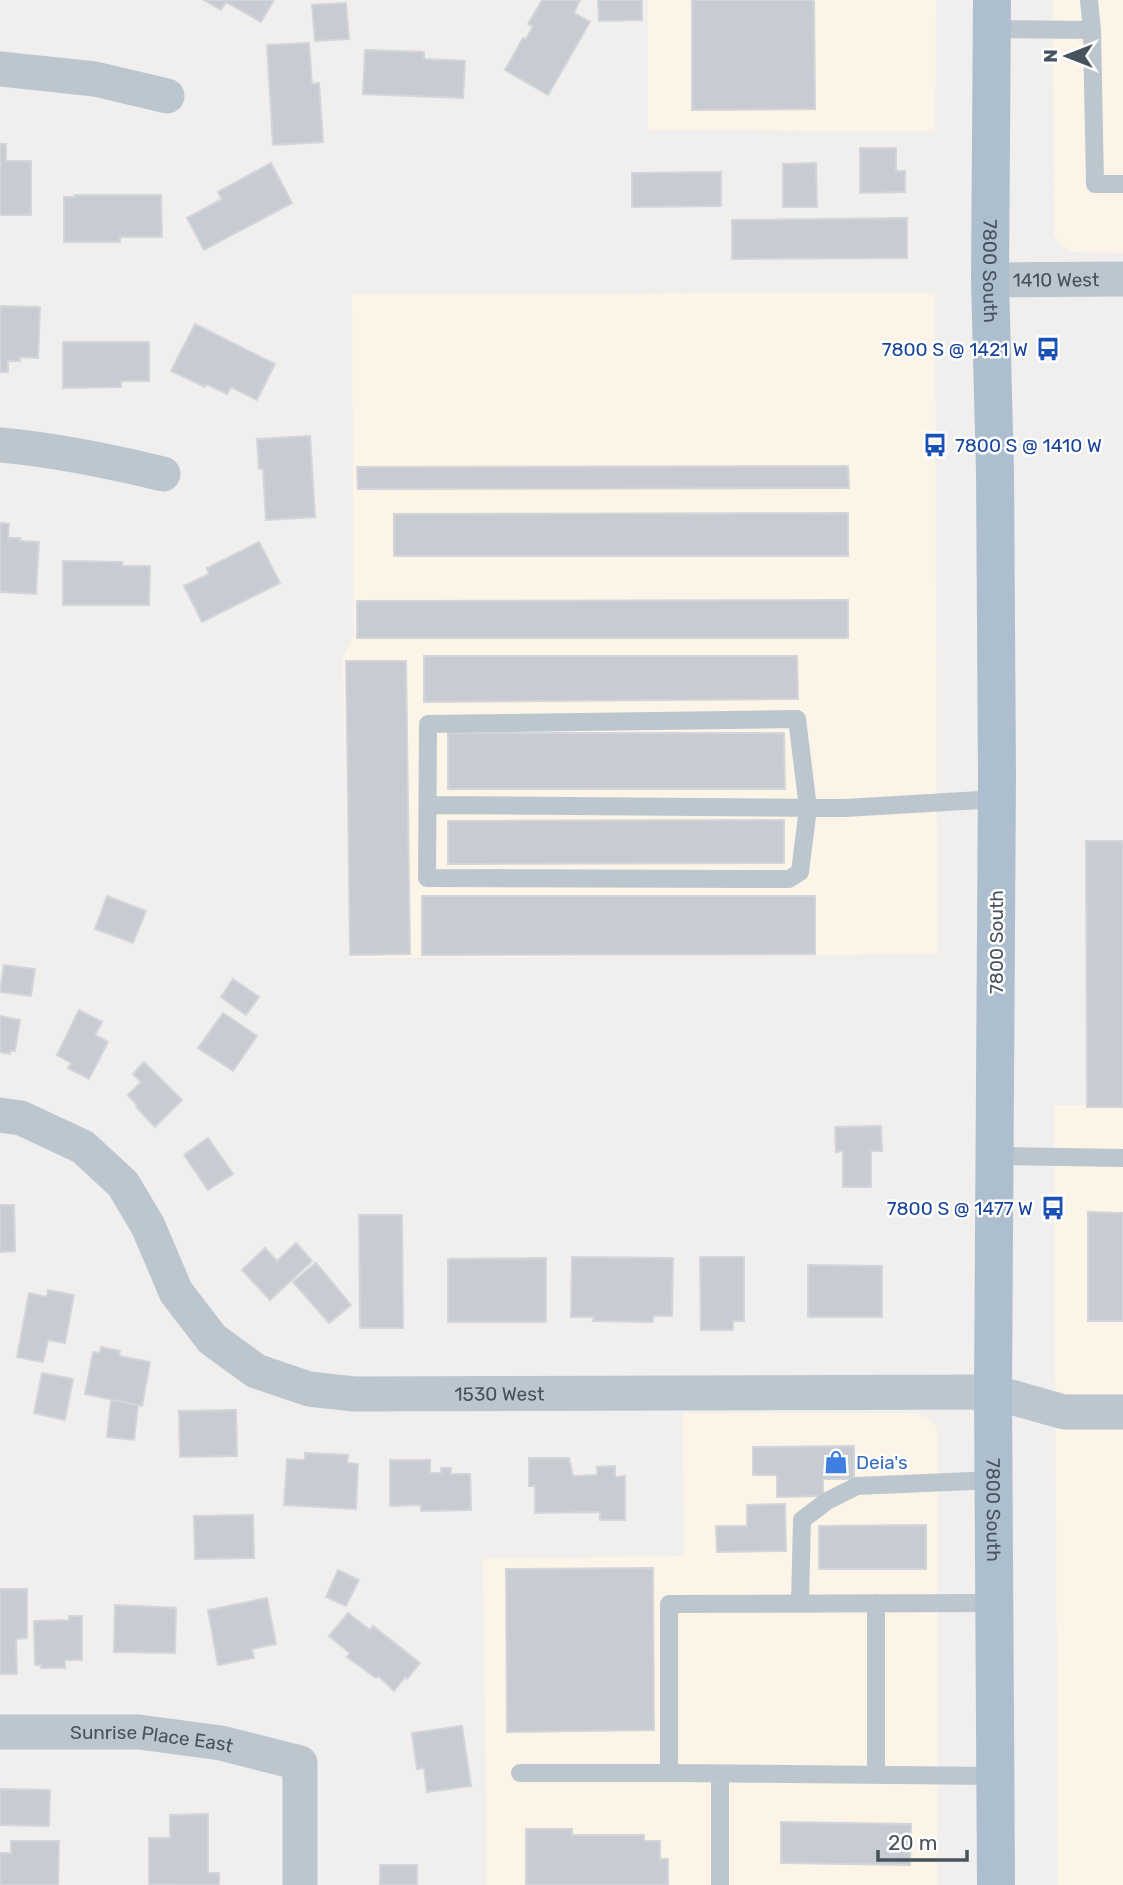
<svg xmlns="http://www.w3.org/2000/svg" width="1123" height="1885" viewBox="0 0 1123 1885" font-family="Rubik,sans-serif">
  <rect width="100%" height="100%" fill="#f1eeee"/>
  <path fill="#fcf5e7" d="M 648,0 L 936,0 L 935,131 L 648,130 Z
    M 1053,0 L 1123,0 L 1123,253 L 1073,252 L 1060,245 L 1054,234 Z
    M 935,293 L 937,954 L 349,958 L 343,657 L 354,635 L 352,294 Z
    M 1054,1105 L 1123,1105 L 1123,1885 L 1058,1885 Z
    M 683,1413 L 914,1413 L 930,1419 L 936,1427 L 938,1444 L 937,1885 L 487,1885 L 483,1559 L 684,1556 Z"/>
  <path fill="#c8cbd1" stroke="#d2d5da" stroke-width="2" d="M 204,0 L 274,0 L 261,22 L 226,2 L 221,10 Z
    M 542,0 L 580,0 L 574,13 L 590,22 L 548,95 L 505,70 L 523,38 L 526,39 L 533,26 L 528,24 Z
    M 598,0 L 642,0 L 642,20 L 599,21 Z
    M 692,0 L 814,0 L 815,109 L 692,110 Z
    M 346,3 L 349,39 L 315,41 L 312,5 Z
    M 309,43 L 312,84 L 319,83 L 323,142 L 273,145 L 267,45 Z
    M 365,50 L 424,52 L 424,59 L 465,61 L 463,98 L 363,94 Z
    M 0,144 L 6,144 L 6,161 L 31,161 L 31,215 L 0,215 Z
    M 860,148 L 896,148 L 896,171 L 905,171 L 905,192 L 860,193 Z
    M 271,163 L 292,203 L 204,250 L 187,218 L 222,199 L 218,192 Z
    M 816,163 L 817,207 L 783,207 L 783,164 Z
    M 721,172 L 721,206 L 632,207 L 632,173 Z
    M 75,195 L 161,195 L 162,237 L 120,237 L 120,242 L 64,242 L 64,197 L 75,197 Z
    M 907,218 L 907,258 L 732,259 L 732,220 Z
    M 0,306 L 40,307 L 38,358 L 20,357 L 20,361 L 8,361 L 8,372 L 0,372 Z
    M 195,324 L 275,364 L 257,400 L 231,387 L 227,394 L 206,384 L 205,387 L 171,371 Z
    M 63,342 L 149,342 L 149,381 L 121,381 L 121,387 L 63,388 Z
    M 310,436 L 315,517 L 266,520 L 263,469 L 259,469 L 257,439 Z
    M 848,466 L 849,488 L 358,489 L 357,467 Z
    M 848,513 L 848,556 L 394,556 L 394,514 Z
    M 0,523 L 9,524 L 8,538 L 20,538 L 20,541 L 39,542 L 36,594 L 0,592 Z
    M 259,542 L 280,583 L 202,622 L 184,586 L 209,574 L 207,568 Z
    M 63,561 L 122,562 L 122,566 L 150,566 L 149,605 L 63,605 Z
    M 848,600 L 848,638 L 357,638 L 357,601 Z
    M 424,656 L 797,656 L 798,699 L 424,702 Z
    M 346,661 L 406,661 L 410,954 L 350,955 Z
    M 448,733 L 784,733 L 785,789 L 448,789 Z
    M 784,820 L 784,863 L 448,864 L 448,821 Z
    M 1086,841 L 1123,841 L 1123,1107 L 1087,1107 Z
    M 107,896 L 146,911 L 133,943 L 95,929 Z
    M 422,896 L 815,896 L 815,954 L 422,955 Z
    M 4,965 L 35,969 L 31,996 L 0,992 Z
    M 233,979 L 259,997 L 246,1015 L 221,997 Z
    M 79,1010 L 102,1022 L 95,1035 L 108,1042 L 89,1079 L 68,1068 L 71,1063 L 57,1055 Z
    M 223,1013 L 257,1036 L 233,1071 L 198,1048 Z
    M 0,1016 L 20,1020 L 15,1051 L 11,1051 L 10,1054 L 0,1052 Z
    M 144,1062 L 182,1100 L 155,1127 L 136,1107 L 137,1105 L 128,1095 L 141,1082 L 133,1074 Z
    M 881,1126 L 882,1151 L 871,1151 L 871,1187 L 843,1187 L 843,1151 L 836,1152 L 835,1127 Z
    M 208,1138 L 233,1174 L 208,1190 L 184,1155 Z
    M 0,1205 L 14,1205 L 15,1251 L 0,1252 Z
    M 1088,1212 L 1123,1213 L 1123,1321 L 1088,1321 Z
    M 359,1215 L 402,1215 L 403,1328 L 360,1328 Z
    M 296,1243 L 312,1261 L 270,1300 L 242,1270 L 265,1248 L 277,1261 Z
    M 572,1257 L 673,1258 L 672,1316 L 653,1316 L 653,1322 L 593,1321 L 594,1317 L 571,1317 Z
    M 700,1257 L 744,1257 L 744,1321 L 733,1321 L 733,1330 L 701,1330 Z
    M 546,1258 L 546,1322 L 448,1322 L 448,1259 Z
    M 316,1263 L 351,1305 L 329,1323 L 293,1282 Z
    M 808,1265 L 882,1266 L 882,1317 L 808,1317 Z
    M 48,1290 L 74,1295 L 65,1343 L 48,1340 L 43,1362 L 17,1357 L 29,1293 L 47,1297 Z
    M 101,1347 L 120,1351 L 119,1356 L 150,1362 L 142,1406 L 85,1394 L 93,1352 L 100,1353 Z
    M 42,1373 L 73,1379 L 65,1420 L 34,1413 Z
    M 111,1400 L 138,1405 L 134,1440 L 107,1437 Z
    M 236,1410 L 237,1456 L 180,1457 L 179,1411 Z
    M 854,1446 L 854,1479 L 823,1479 L 823,1496 L 777,1497 L 777,1475 L 753,1475 L 753,1447 Z
    M 305,1453 L 348,1455 L 347,1463 L 358,1464 L 356,1509 L 284,1505 L 287,1459 L 305,1460 Z
    M 529,1458 L 569,1458 L 573,1476 L 597,1475 L 597,1467 L 615,1466 L 615,1477 L 625,1476 L 625,1520 L 600,1520 L 600,1512 L 535,1513 L 535,1486 L 529,1486 Z
    M 390,1460 L 430,1460 L 430,1473 L 441,1473 L 441,1468 L 451,1468 L 451,1474 L 470,1474 L 471,1510 L 421,1511 L 421,1505 L 390,1506 Z
    M 785,1504 L 786,1551 L 717,1552 L 716,1526 L 747,1526 L 747,1505 Z
    M 253,1515 L 254,1558 L 195,1559 L 194,1516 Z
    M 926,1525 L 926,1569 L 819,1569 L 819,1526 Z
    M 653,1568 L 654,1730 L 507,1732 L 506,1569 Z
    M 338,1570 L 359,1580 L 346,1606 L 326,1597 Z
    M 0,1589 L 27,1589 L 27,1638 L 16,1639 L 17,1674 L 0,1674 Z
    M 267,1598 L 276,1644 L 252,1649 L 254,1658 L 218,1665 L 208,1610 Z
    M 115,1605 L 176,1608 L 175,1653 L 114,1652 Z
    M 348,1613 L 370,1630 L 373,1626 L 420,1663 L 407,1679 L 405,1677 L 394,1691 L 378,1676 L 376,1678 L 347,1657 L 350,1653 L 329,1636 Z
    M 69,1616 L 82,1616 L 82,1660 L 65,1660 L 65,1668 L 41,1668 L 41,1665 L 35,1665 L 34,1621 L 69,1620 Z
    M 462,1726 L 471,1786 L 427,1792 L 424,1768 L 417,1769 L 412,1733 Z
    M 0,1789 L 50,1790 L 49,1826 L 0,1825 Z
    M 208,1814 L 208,1873 L 219,1873 L 219,1885 L 149,1884 L 149,1838 L 170,1838 L 170,1815 Z
    M 781,1822 L 911,1824 L 910,1865 L 781,1863 Z
    M 526,1829 L 572,1829 L 572,1835 L 644,1835 L 644,1841 L 660,1841 L 660,1859 L 668,1859 L 668,1885 L 526,1885 Z
    M 11,1841 L 59,1841 L 58,1885 L 0,1885 L 0,1853 L 11,1853 Z
    M 380,1865 L 417,1865 L 417,1885 L 380,1885 Z"/>
  <g fill="none" stroke-linecap="round" stroke-linejoin="round">
    <path stroke="#bcc6ce" stroke-width="18" d="M 1089,0 L 1092,30 L 1095,184 L 1123,184
      M 992,29 L 1092,30
      M 797,719 L 808,808 L 800,872 L 789,879 L 427,878 L 428,724 Z
      M 428,805 L 845,808 L 997,799
      M 995,1156 L 1123,1158
      M 876,1603 L 876,1775
      M 995,1603 L 669,1604 L 669,1773 L 996,1776
      M 800,1604 L 802,1520 L 827,1501 L 857,1486 L 994,1480
      M 520,1773 L 669,1773
      M 720,1774 L 720,1885"/>
    <g stroke="#bcc6ce" stroke-width="35">
      <path d="M 0,69 L 95,79 L 167,96"/>
      <path id="s1" d="M 990,280 L 1123,279"/>
      <path d="M 0,445 C 56,450 109,461 163,474"/>
      <path id="s2" d="M 0,1115 L 21,1118 L 83,1147 L 123,1184 L 148,1226 L 176,1292 L 212,1339 L 256,1371 L 309,1389 L 354,1394 L 993,1392 L 1064,1412 L 1123,1412"/>
      <path id="s3" d="M 0,1732 L 139,1732 L 221,1743 L 300,1763 L 300,1885"/>
    </g>
    <path stroke="#adbfce" stroke-width="38" id="s4" d="M 992,0 L 990,280 L 995,472 L 997,776 L 993,1392 L 996,1885"/>
  </g>
  <defs>
    <g id="bus-bare" transform="scale(1.89)"><path d="M-5-6H5V4H4V6H2V4H-2V6H-4V4H-5ZM-3.5-4V0h7V-4ZM-3.5 1.2v1.5H-2V1.2ZM2 1.2v1.5H3.5V1.2Z" fill="#1a4fb4" stroke="#fff" stroke-width="2.5" paint-order="stroke"/></g>
    <g id="shop-bare" transform="scale(1.89)"><path d="M-5-2.5h2.3a2.7 3.5 0 0 1 5.4 0H5L5.5 6h-11ZM-1.5-2.5h3a1.5 2.3 0 0 0-3 0Z" fill="#3f7fe0" stroke="#fff" stroke-width="2.5" paint-order="stroke"/></g>
  </defs>
  <g fill-rule="evenodd">
    <use href="#bus-bare" x="1048" y="349"/>
    <use href="#bus-bare" x="935" y="445"/>
    <use href="#bus-bare" x="1053" y="1208"/>
    <use href="#shop-bare" x="836" y="1462"/>
  </g>
  <g text-anchor="middle" stroke-width="5" stroke-linejoin="round" paint-order="stroke">
    <g font-size="19" fill="#46525c" stroke="#fff">
      <text dy="7" stroke="none"><textPath href="#s4" startOffset="271">7800 South</textPath></text>
      <text dy="7" stroke="none"><textPath href="#s1" startOffset="66">1410 West</textPath></text>
      <text transform="translate(996 942) rotate(-90)" y="7">7800 South</text>
      <text dy="7" stroke="none"><textPath href="#s2" startOffset="625">1530 West</textPath></text>
      <text dy="7" stroke="none"><textPath href="#s4" startOffset="1510">7800 South</textPath></text>
      <text dy="7" stroke="none"><textPath href="#s3" startOffset="152">Sunrise Place East</textPath></text>
    </g>
    <g font-size="19" fill="#164399" stroke="#fff" text-anchor="end">
      <text x="1028" y="356">7800 S @ 1421 W</text>
      <text x="955" y="452" text-anchor="start">7800 S @ 1410 W</text>
      <text x="1033" y="1215">7800 S @ 1477 W</text>
    </g>
    <g font-size="19" fill="#366cbe" stroke="#fff" text-anchor="start">
      <text x="856" y="1469">Deia's</text>
    </g>
  </g>
  <g transform="translate(1067 56) rotate(270)" stroke="#ffffff" stroke-width="5" paint-order="stroke">
  <path d="M0-5L12 26L0 18L-12 26Z" fill="#46525c"/>
  <text y="-10" font-size="19" font-weight="bold" text-anchor="middle" fill="#46525c">N</text>
  </g>
  <path d="M878 1850v10h89v-10" fill="none" stroke="#46525c" stroke-width="3.5"/>
  <text x="888" y="1850" font-size="21" fill="#46525c" stroke="#ffffff" stroke-width="5" paint-order="stroke">20 m</text>
</svg>
